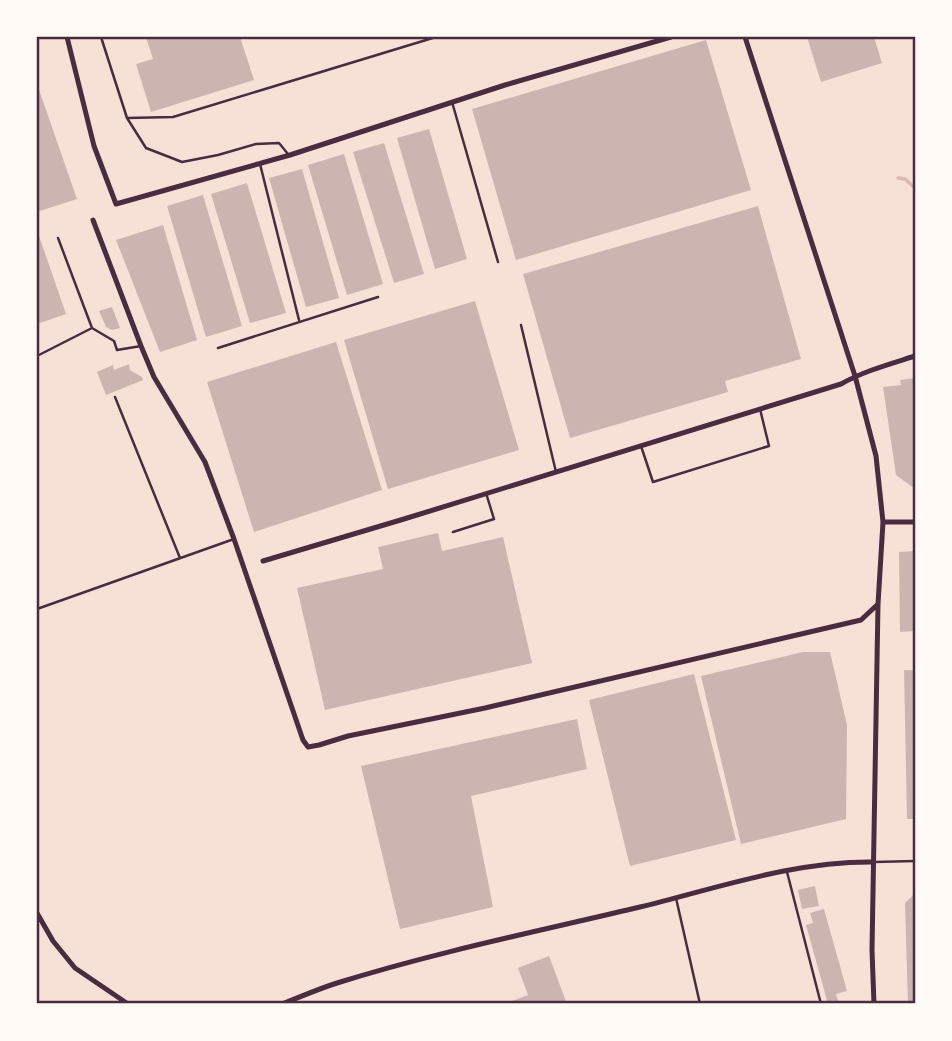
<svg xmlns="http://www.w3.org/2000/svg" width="952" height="1041" viewBox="0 0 952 1041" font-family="'Alegreya Sans',sans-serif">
  <rect width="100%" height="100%" fill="#f7e1d7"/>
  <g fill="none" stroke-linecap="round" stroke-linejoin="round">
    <path stroke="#dcb8b0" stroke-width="3.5" d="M 898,178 L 905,179 L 915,188"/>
  </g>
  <path fill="#ccb4b1" d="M 146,37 L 240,37 L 254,80 L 151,112 L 136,64 L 153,59 Z
    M 807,37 L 874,37 L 882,63 L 821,82 Z
    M 706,40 L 751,190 L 516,260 L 472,109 Z
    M 37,84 L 77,199 L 37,212 Z
    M 429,129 L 467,259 L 435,269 L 397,138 Z
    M 384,143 L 424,274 L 394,283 L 353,152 Z
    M 344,154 L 383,284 L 347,295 L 308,165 Z
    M 302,169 L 339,298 L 306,307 L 269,178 Z
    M 247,183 L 286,313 L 250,323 L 211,194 Z
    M 203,195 L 242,326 L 206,337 L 167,206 Z
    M 758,206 L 801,359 L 725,381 L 728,392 L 570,438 L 523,274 Z
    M 163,225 L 197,340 L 160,352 L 116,240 Z
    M 37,230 L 66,314 L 37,324 Z
    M 475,301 L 519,450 L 388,489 L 344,340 Z
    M 112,307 L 120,328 L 112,330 L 106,327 L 99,311 Z
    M 336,342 L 382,490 L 254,532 L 207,382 Z
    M 129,364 L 130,370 L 142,377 L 143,380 L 106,395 L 97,372 L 113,365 L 114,370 Z
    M 915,378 L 915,489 L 896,475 L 883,387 L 901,385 L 900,380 Z
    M 438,533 L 442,551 L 503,537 L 532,663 L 325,710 L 297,588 L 383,569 L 378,547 Z
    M 915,551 L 915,631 L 900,632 L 899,552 Z
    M 803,652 L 830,652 L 847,725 L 846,819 L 741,844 L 701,676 Z
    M 904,670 L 915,670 L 915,819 L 907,819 Z
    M 694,674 L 736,840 L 630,866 L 589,700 Z
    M 577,719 L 587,769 L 471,796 L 493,907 L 400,929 L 361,766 Z
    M 815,886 L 819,906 L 802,909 L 798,890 Z
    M 915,893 L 915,1004 L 908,1004 L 905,903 Z
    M 824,909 L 847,991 L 836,994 L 839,1004 L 828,1004 L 806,925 L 813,923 L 810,913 Z
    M 549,956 L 567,1004 L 504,1004 L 528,995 L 518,968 Z"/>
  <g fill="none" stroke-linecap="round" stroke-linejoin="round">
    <path stroke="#4a2c40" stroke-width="2.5" d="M 101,37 L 127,118 L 146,148 L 182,162 L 218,155 L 256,144 L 279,143 L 288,154
      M 452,102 L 498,262
      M 127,118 L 173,117 L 436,37
      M 260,164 L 299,320
      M 58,238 L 92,328 L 114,341 L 117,350 L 141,346
      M 521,325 L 556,472
      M 218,348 L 378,297
      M 37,356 L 92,328
      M 115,397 L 180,558
      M 641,446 L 653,482 L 769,446 L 760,409
      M 453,532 L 494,519 L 486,493
      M 37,609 L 234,539
      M 874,862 L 915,861
      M 787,872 L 821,1004
      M 676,898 L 700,1004"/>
    <path stroke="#4a2c40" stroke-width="5" d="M 67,37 L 94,146 L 116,204 L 290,155 L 505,85 L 671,37
      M 745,37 L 855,376 L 876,456 L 883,522 L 878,604 L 872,950 L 874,1004
      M 93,220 L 141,346 L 154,377 L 205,462 L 234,539 L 303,740 L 308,747 L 319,745 L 348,736 L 485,708 L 861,620 L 878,604
      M 883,522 L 915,522
      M 263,561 L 404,519 L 841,384 C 864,371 890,364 915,356
      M 37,913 L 53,941 L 75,968 L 128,1004
      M 282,1004 C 300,997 318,989 337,983 C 436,952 539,931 640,907 C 718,888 793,861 874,862"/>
  </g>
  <rect width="952" height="1041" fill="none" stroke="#fffaf5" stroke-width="77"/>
  <rect x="38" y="38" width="876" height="964" fill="none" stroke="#4a2c40" stroke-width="2.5"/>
</svg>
